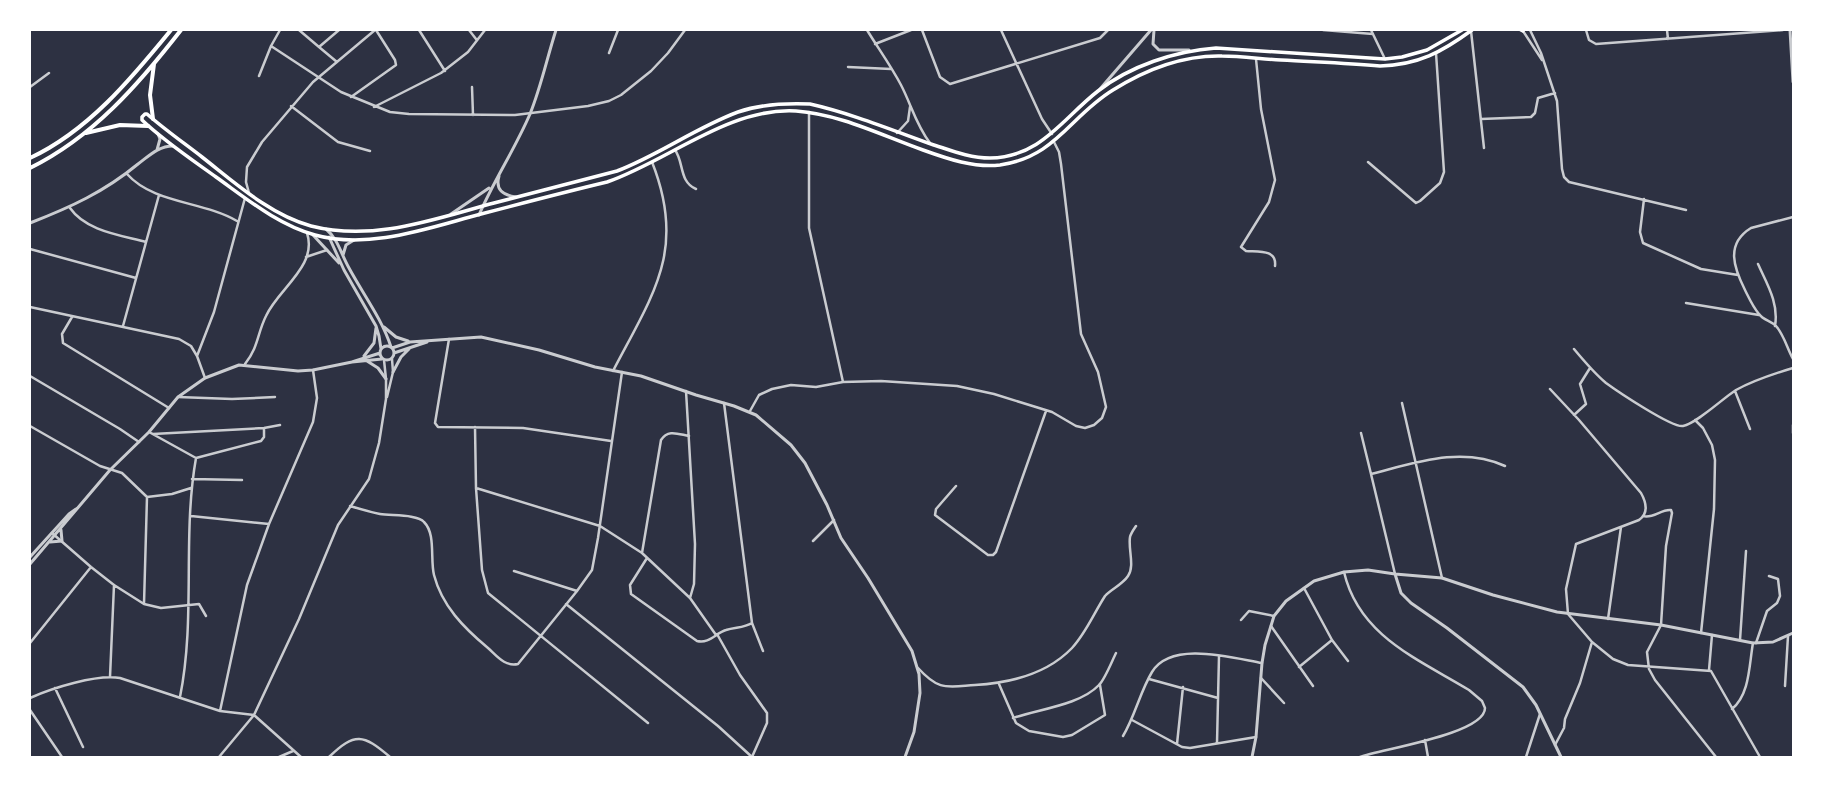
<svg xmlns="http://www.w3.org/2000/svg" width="1823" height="787" viewBox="0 0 1823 787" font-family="'Varela Round',sans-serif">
  <rect width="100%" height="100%" fill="#2d3142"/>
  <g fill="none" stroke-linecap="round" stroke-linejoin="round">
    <path stroke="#caccd0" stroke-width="2.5" d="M 299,30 L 319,47
      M 419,30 L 445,71
      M 469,30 L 476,39
      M 867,30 C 878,48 891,66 901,85 C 911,104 916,125 930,143
      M 922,30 L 940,77 L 950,84 L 1100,38 L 1108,30
      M 1001,30 L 1042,119 L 1052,134
      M 1323,30 L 1373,34
      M 1371,30 L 1385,59
      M 1530,30 L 1541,53 L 1557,101 L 1562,169 L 1564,177 L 1569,182 L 1686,210
      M 1586,30 L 1589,40 L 1596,44 L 1783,30
      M 1667,30 L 1668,39
      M 1471,31 L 1484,148
      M 1523,31 L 1542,60
      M 875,44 L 911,30
      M 271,46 L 341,92 L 390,112 L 409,114 L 515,115 L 588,106 L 609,101 L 621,95 L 651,71 L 668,53 L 685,30
      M 609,53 L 618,30
      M 1256,59 L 1261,109 L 1275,180 L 1269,202 L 1241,247 L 1246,251 C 1258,252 1277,249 1275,266
      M 337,62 L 319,47 L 339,30
      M 848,67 L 891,69
      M 259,76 L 271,46 L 280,30
      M 30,87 L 49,73
      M 472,87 L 473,115
      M 351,97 L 396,65 L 395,60 L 376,30
      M 291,106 L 338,142 L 370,151
      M 374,107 L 441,73 L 468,52 L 485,30
      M 809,112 L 809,228 L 843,382
      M 1481,119 L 1531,117 L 1535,113 L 1538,98 L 1555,93
      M 897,133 L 908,121 L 910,107
      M 675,150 C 684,162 679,182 696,189
      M 1368,162 L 1416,203 L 1420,201 L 1440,183 L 1444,172 L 1436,53
      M 127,174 C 154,204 203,201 237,221
      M 249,193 L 246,182 L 247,167 L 262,142 L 313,82 L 375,30
      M 1644,199 L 1640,232 L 1643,243 L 1701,269 L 1738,275
      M 70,208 C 86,231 120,235 146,242
      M 1793,217 L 1751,228 C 1725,244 1734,268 1745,290 C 1749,298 1753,307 1759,314 C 1763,320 1771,321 1776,326 C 1784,335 1787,348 1793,359
      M 30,249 L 136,278
      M 306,257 L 327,250
      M 1758,264 C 1767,284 1779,303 1775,326
      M 1686,303 L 1759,315
      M 30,307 L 179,339 L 191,346 L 197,356
      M 72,317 L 62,334 L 63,343 L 169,408
      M 123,326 L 159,195
      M 449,339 L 435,423 L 438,427 L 523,428 L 611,441
      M 1574,349 C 1584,361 1594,373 1606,383 C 1617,391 1672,428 1683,426 C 1697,423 1722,399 1736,390 C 1754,380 1773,374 1793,368
      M 245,364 C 259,346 257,334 266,316 C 278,289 318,266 307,233
      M 613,371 C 653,294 687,250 652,162
      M 30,376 L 120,429 L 139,442
      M 205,378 L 197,356 L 214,312 L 245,198
      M 1550,389 L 1579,420 L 1641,493 C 1646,502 1649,513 1639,520 L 1576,544 L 1566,589 L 1568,614 L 1592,642 L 1613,659 L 1628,665 L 1711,671 L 1760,757
      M 686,391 L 695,544 L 694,584 L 690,598
      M 1735,391 L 1750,429
      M 178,397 L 232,399 L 275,397
      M 387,397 L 393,372 L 392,359
      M 724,403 L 752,623 L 763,651
      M 1402,403 L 1442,578
      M 750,411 L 759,395 L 772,389 L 791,385 L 816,387 L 843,382 L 881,381 L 957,386 L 994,394 L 1052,412 L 1076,426 L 1085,428 L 1094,425 L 1102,418 L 1106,407 L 1098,372 L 1081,334 L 1061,164 L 1059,152 L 1054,142
      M 1574,415 L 1586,404 L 1580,384 L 1590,368
      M 1695,420 L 1703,428 L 1712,445 L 1715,460 L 1714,509 L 1701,633
      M 1793,425 L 1793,433
      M 30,426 L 100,466 L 122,473 L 147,497 L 144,604
      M 475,427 L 476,488 L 482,570 L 488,593 L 648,723
      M 149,432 L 196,458 L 261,441 L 264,437 L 264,428
      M 1361,433 L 1371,474 C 1415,463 1461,446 1505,466
      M 153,434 L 264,428 L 280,425
      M 1371,474 L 1395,574
      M 192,479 L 242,480
      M 956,486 L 936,509 L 935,515 L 988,555 L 993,555 L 996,552 L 1046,411
      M 476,488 L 600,526 L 642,553 L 690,598 L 716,635
      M 147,497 L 172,494 L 191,488
      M 350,506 C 360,509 370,512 380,514 C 391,516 417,514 424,522 C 436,534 430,559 434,575 C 442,606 464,628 488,648 C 497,656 505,667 518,664 L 577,591 L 592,570 L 598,538 L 622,372
      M 191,516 L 269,524
      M 1643,516 C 1653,519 1661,509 1671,510 L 1672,513 L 1666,546 L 1661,625 L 1647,652 L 1649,669 L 1655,680 L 1716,757
      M 52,533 L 91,567 L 114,585 L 144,604 L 161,608 L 199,604 L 206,616
      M 813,541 L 834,520
      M 642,553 L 661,440 C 668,429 678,434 689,436
      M 647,558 L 630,585 L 631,594 L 697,641 C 709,644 716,633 726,630 C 735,627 744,628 752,623
      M 514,571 L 577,591
      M 1344,572 C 1359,636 1418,659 1469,690 L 1482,701 L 1485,708 C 1485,734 1382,749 1360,757
      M 1304,588 L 1332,640 L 1348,661
      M 566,604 L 718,726 L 752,757
      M 1608,619 L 1621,527
      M 1241,620 L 1249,611 L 1274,616
      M 1271,626 L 1313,686
      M 717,634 L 740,675 L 767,713 L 767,723 L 752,757
      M 1740,640 L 1746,551
      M 30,643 L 91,567
      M 1756,643 L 1767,611 L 1777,603 L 1780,596 L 1778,579 L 1769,576
      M 1299,667 L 1332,640
      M 918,668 C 939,691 946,687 975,685 C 1010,683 1047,674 1072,648 C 1086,633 1094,613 1105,596 C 1111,589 1122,585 1128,576 C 1135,566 1128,549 1130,537 C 1131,533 1134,529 1136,526
      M 1709,670 L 1712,635
      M 110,677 L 114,585
      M 1261,678 L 1284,703
      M 1149,679 L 1218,698
      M 999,684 L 1016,723 L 1029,731 L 1063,737 L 1072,735 L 1105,715 L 1100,685
      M 1785,686 L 1788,636
      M 55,688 L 83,747
      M 180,697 C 196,618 182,537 196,458
      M 30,698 C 52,688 97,674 120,678 L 220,711 L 254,715 L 301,757
      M 1732,709 C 1750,694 1749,665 1753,643
      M 30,710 L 62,757
      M 220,711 L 247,585 L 269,524 L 313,422 L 317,398 L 313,370
      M 1013,718 C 1039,709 1080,705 1099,685 C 1105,679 1112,661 1116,653
      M 1132,720 L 1182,747 L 1190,748 L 1256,737
      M 1123,736 C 1135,716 1140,692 1152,672 C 1171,640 1233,658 1262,663
      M 1425,740 L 1428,757
      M 1217,743 L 1219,656
      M 1177,744 L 1183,687
      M 1555,745 L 1564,728 L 1565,719 L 1580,683 L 1592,642
      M 219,757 L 254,715 L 299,619 L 338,525 L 369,479 L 379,443 L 386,399 L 386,379 L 384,360
      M 279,757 L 293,751
      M 329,757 C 355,732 363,734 390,757
      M 1526,757 L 1540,714"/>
    <path stroke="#caccd0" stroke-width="3" d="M 1154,30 L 1153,44 L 1159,50 L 1189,50
      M 1790,30 L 1793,82
      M 1100,89 L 1151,30
      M 157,150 L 160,139 L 158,134
      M 499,176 C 495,190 503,195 516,197
      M 451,214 L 489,188
      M 479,215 C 494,180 515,149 530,114 C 541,87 547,58 556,30
      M 30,223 C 71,207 104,192 138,164 C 149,156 158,146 173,146
      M 326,229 C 338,239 341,254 349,268 C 363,294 382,319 391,347
      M 313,235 L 339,263
      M 329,237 L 344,270 L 376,326 L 379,336 L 381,349
      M 343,255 L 346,245 L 354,240
      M 384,327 L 396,337 L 408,341
      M380 353a7 7 0 1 1 14 0a7 7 0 1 1-14 0Z
      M 392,348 L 410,342 L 481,337 L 539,350 L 595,367 L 641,376 L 696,395 L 734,406 L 756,415 L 791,445 L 805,463 L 827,505 L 841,538 L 868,578 L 912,651 L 919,674 L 920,693 L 914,732 L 905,757
      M 394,353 L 427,342
      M 364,356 L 374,343 L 376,328
      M 367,361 L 378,368 L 386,379
      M 352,362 L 380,353
      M 393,372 L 401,357 L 409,349
      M 50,542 L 62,541 L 61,530
      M 30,557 L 69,514 L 76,509
      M 30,564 L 110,470 L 149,432 L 178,397 L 205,378 L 239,365 L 298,371 L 313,370 L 352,362 L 382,359
      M 1395,574 L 1401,593 L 1411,603 L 1447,628 L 1523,687 L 1536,705 L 1561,757
      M 1252,757 L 1256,737 L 1262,663 L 1265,645 L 1274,616 L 1286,601 L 1314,581 L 1344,572 L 1368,570 L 1395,574 L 1442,578 L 1493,595 L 1557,612 L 1661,625 L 1753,643 L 1773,642 L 1793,633"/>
    <path stroke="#fff" stroke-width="3.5" d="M 1462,30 L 1427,50 L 1402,57 L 1385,59 L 1216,48 C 1175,51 1130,66 1098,91 C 1062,119 1041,157 990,158 C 969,158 950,150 931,144 C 892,130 850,113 810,104 C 786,103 761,104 738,112 C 695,128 659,155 617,171 C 576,182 535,192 494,203 C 434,219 374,242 311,226 C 270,215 234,182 202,157 C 184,143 164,129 147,114 L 145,114 L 142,117 L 142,120 C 164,141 191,159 216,177 C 247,199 278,225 315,235 C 369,250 428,228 481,214 C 523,203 565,192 607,182 C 668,161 729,107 796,111 C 840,114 883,136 923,150 C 948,159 974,168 1000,165 C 1056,157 1070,116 1113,90 C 1145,70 1183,55 1222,56 C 1242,56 1261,59 1281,60 C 1314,62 1347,63 1380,66 C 1418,65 1442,52 1472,30
      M 1521,30 L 1523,31"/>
    <path stroke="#fff" stroke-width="4" d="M 153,119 L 150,95 L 154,64
      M 86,133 L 120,125 L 148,126
      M 30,158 C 88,131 131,79 171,30
      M 30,168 C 93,137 139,84 181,30"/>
  </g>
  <rect width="1823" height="787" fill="none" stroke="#ffffff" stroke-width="62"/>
</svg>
